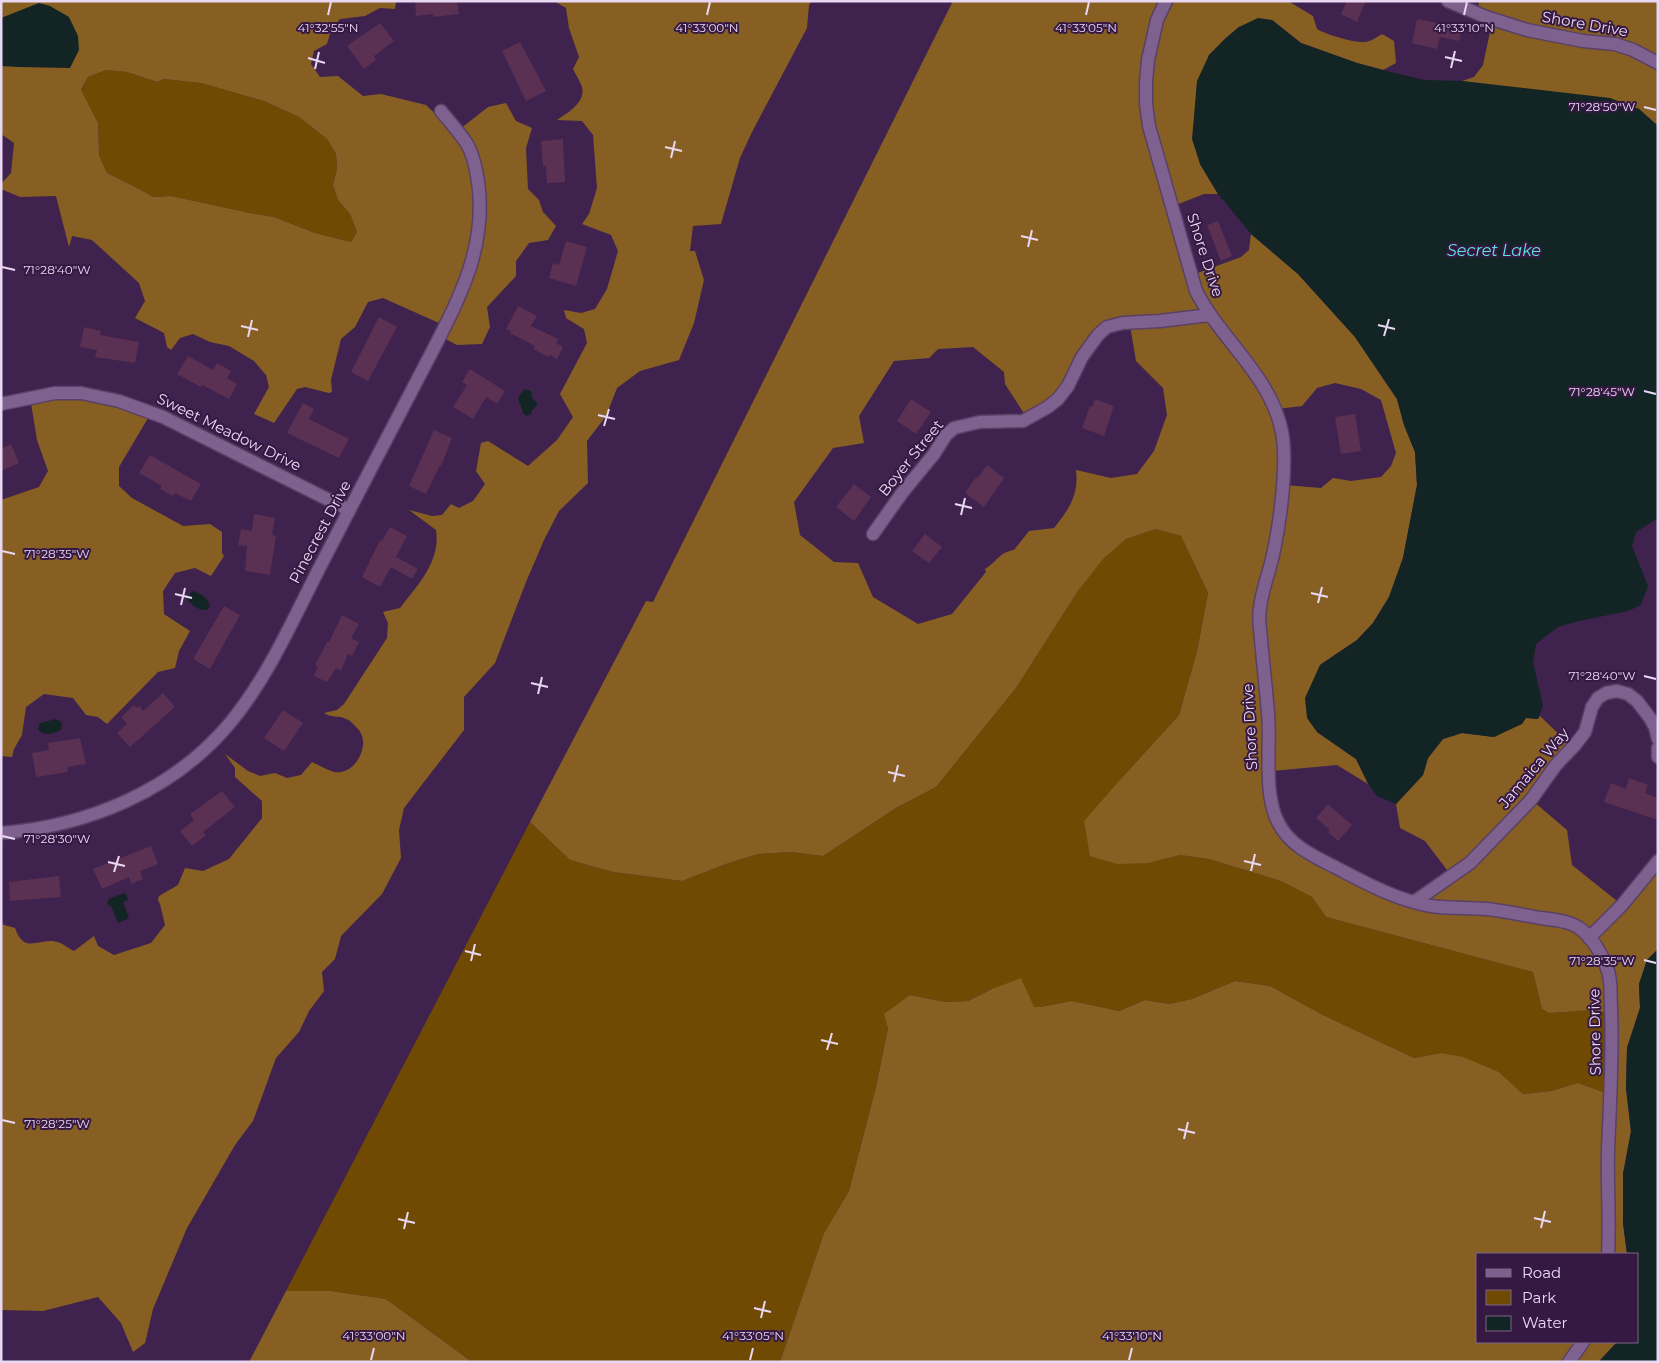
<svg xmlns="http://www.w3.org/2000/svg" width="1659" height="1363" viewBox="0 0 1659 1363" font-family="Montserrat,sans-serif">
  <rect width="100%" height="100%" fill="#3f234e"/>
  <path fill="#704902" d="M 106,70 L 127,72 L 157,82 L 164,79 L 201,83 L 264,101 L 299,117 L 327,139 L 336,154 L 337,168 L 333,185 L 338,200 L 350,214 L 357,232 L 351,242 L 315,233 L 274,217 L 250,213 L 171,196 L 153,197 L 143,191 L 107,173 L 99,155 L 98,123 L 81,91 L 88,77 Z
    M 1156,529 L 1181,536 L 1208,593 L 1197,651 L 1179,715 L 1119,781 L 1149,863 L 1180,855 L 1209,859 L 1281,881 L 1312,897 L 1326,917 L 1533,972 L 1542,1009 L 1549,1013 L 1595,1010 L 1611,1014 L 1609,1094 L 1578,1083 L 1551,1091 L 1523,1094 L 1499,1072 L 1441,1053 L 1414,1058 L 1323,1015 L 1270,986 L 1235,981 L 1192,999 L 1169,1004 L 1145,1000 L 1119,1011 L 1072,1001 L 1040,1007 L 1034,1007 L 992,989 L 968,1001 L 945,1002 L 910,995 L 888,1028 L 876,1087 L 849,1191 L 824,1233 L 780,1362 L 472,1362 L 386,1299 L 331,1291 L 286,1291 L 530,822 L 570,860 L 613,872 L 682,881 L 726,864 L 758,854 L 791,852 L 823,856 L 896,808 L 936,787 L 1016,688 L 1078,591 L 1102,559 L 1126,539 Z"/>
  <path fill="#885f22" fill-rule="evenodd" d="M 1,1 L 396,1 L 395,9 L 380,8 L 365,16 L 340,19 L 331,30 L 327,44 L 314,51 L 311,64 L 320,77 L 338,76 L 363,96 L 381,94 L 426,105 L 455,133 L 488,107 L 506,103 L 516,121 L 532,128 L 526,148 L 528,189 L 539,200 L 543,212 L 556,226 L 548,240 L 529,243 L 516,261 L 516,276 L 487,307 L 490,327 L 482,344 L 457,345 L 438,335 L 439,323 L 383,298 L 368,302 L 355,327 L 341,339 L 331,380 L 332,392 L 329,393 L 305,387 L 297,389 L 274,423 L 254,414 L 269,387 L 266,375 L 254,361 L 229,346 L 210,342 L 193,334 L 180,338 L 171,350 L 167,347 L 164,333 L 135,318 L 145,301 L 139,283 L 92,240 L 72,236 L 69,247 L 56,196 L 20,197 L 1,189 L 1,184 L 11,173 L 14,143 L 1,134 ZM 106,70 L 127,72 L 157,82 L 164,79 L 201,83 L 264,101 L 299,117 L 327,139 L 336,154 L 337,168 L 333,185 L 338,200 L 350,214 L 357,232 L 351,242 L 315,233 L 274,217 L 250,213 L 171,196 L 153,197 L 143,191 L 107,173 L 99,155 L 98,123 L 81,90 L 88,77 Z
    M 554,1 L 812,1 L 809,5 L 807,28 L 752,132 L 740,158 L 721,224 L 693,226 L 690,251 L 695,251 L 704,280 L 694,323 L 679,360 L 640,371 L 617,388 L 606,416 L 587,441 L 588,483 L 559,511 L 544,540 L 526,582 L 495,663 L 464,697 L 464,730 L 404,808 L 399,830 L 401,858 L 382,894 L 341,936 L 335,959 L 322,972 L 324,991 L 309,1011 L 299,1032 L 276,1058 L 253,1121 L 235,1145 L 187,1228 L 153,1309 L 145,1343 L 133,1352 L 132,1356 L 133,1352 L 121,1323 L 98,1297 L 43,1311 L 1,1310 L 1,924 L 15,928 C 25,957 41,935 60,943 C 64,944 69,949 74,951 L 94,936 L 98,946 L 114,955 L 151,943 L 165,925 L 160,904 L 158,900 L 159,896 L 178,885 L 185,868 L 203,871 L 229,859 L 262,818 L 262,801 L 235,777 L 235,768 L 225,754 L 248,771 L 260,776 L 275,773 L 287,778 L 301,775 L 312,762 C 319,765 327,770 334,772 C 355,776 372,744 358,729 C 355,726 350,720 346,719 C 339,715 331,718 324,713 L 337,710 L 344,704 L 387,638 L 388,623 L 383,612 L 400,608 C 418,585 441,561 436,530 L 409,510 L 432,516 L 442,515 L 451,504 L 459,508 L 473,501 L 485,484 L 476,471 L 481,443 L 488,441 L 528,466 L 557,440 L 573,417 L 560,394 L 587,343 L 584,329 L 566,318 L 564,310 L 581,313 L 595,309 L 607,289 L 618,251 L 611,235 L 582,224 L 589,214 L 597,188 L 593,135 L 582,121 L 557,120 C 567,113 586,103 582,87 C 580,81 576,75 573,69 L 579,57 L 569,28 L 566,8 Z
    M 953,1 L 1288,1 L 1313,16 L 1317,29 C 1325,34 1354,43 1364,42 C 1370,42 1377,37 1382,34 L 1394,41 L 1396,63 L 1383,70 L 1357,63 L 1301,43 L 1272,20 L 1239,27 L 1226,38 L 1209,55 L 1200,164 L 1218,194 L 1204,194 L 1176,205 L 1195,274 L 1241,257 L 1249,250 L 1251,234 L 1298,274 L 1355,337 L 1397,399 L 1404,425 L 1415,452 L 1417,485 L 1403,558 L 1389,597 L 1373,623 L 1357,640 L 1320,665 L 1317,732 L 1356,759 L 1368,784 L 1337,765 L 1272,771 L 1277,818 L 1312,854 L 1419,900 L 1450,874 L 1425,841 L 1400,828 L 1396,804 L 1423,775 L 1428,758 L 1443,739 L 1462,733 L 1494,737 L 1526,718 L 1538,719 L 1540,716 L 1570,745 L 1534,802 L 1567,830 L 1572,865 L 1622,905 L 1658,863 L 1658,949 L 1647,960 L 1639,984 L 1640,1008 L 1627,1048 L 1626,1088 L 1631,1132 L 1623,1174 L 1623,1223 L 1627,1254 L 1478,1254 L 1478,1342 L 1617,1342 L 1598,1362 L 780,1362 L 824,1233 L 849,1191 L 876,1087 L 888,1028 L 884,1014 L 910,995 L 945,1002 L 968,1001 L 992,989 L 1021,978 L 1034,1007 L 1040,1007 L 1072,1001 L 1119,1011 L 1145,1000 L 1169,1004 L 1192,999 L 1235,981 L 1270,986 L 1323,1015 L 1414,1058 L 1441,1053 L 1463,1057 L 1499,1072 L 1523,1094 L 1551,1091 L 1578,1083 L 1609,1094 L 1611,1014 L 1595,1010 L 1549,1013 L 1542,1009 L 1533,972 L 1326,917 L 1312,897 L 1281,881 L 1209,859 L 1180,855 L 1149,863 L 1117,864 L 1090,856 L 1084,821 L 1119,781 L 1179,715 L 1197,651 L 1208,593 L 1181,536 L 1156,529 L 1126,539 L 1103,559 L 1078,591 L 1016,688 L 936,787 L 896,808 L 823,856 L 791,852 L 758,854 L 726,864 L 682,881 L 613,872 L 570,860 L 530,822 L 646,601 L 653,602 ZM 1130,325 L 1136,361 L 1163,388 L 1167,415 L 1154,451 L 1137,474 L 1111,478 L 1076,470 C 1079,495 1069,509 1054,528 L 1029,531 L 1014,550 C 998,553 998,561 985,569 L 986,572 L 952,614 L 918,624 L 873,597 L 858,563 L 834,562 L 800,535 L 794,502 L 833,448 L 864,443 L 859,416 L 894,361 L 929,358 L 938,349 L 973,347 L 1004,372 L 1005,384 L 1027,418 L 1060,399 L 1103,331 ZM 1335,383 L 1361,389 L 1381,400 L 1396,453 L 1391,466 L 1381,477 L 1351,481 L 1333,478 L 1321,488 L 1285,485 L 1277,409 L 1302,406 L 1317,388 Z
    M 1479,1 L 1658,1 L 1658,126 L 1639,109 L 1462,81 L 1474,77 L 1483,65 L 1493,18 L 1478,12 Z
    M 80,392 L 151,413 L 119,467 L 119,486 L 132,498 L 183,526 L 210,524 L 222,532 L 222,553 L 224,556 L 211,576 L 195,568 L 175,573 L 163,591 L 164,614 L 190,631 L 179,651 L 175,668 L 158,672 L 107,724 L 98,717 L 86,715 L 73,698 L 44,694 L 26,707 L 22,735 L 14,749 L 12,757 L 1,756 L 1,500 L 39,487 L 48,471 L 37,440 L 30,397 Z
    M 286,1291 L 331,1291 L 386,1299 L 472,1362 L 249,1362 Z"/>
  <path fill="#122423" d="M 39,3 L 50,6 L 69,17 L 78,36 L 79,50 L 70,68 L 19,67 L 1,66 L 1,18 Z
    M 1258,18 L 1272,20 L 1301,43 L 1357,63 L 1383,70 L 1424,80 L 1462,81 L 1610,98 L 1639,109 L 1658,126 L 1658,518 L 1636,532 L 1632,546 L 1648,586 L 1641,605 L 1628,611 L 1579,621 L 1558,627 L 1536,644 L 1533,662 L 1543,706 L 1538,719 L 1526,718 L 1522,724 L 1494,737 L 1462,733 L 1443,739 L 1428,758 L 1423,775 L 1396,804 L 1377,796 L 1369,785 L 1356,759 L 1317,732 L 1307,718 L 1305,698 L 1320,665 L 1357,640 L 1373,623 L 1389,597 L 1403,558 L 1417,485 L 1415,452 L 1404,425 L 1397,399 L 1355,337 L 1298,274 L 1251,234 L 1218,194 L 1200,164 L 1192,139 L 1197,81 L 1209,55 L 1226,38 L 1239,27 Z
    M 525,389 L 531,391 L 532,398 L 537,402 L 537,405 L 532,410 L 531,414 L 527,416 C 521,412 525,416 522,409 C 518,398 516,399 525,389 Z
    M 192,591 C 201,593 207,597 210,606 L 207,610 C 200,611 190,605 187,598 Z
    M 56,719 L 61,722 L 62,724 L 61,730 C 54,734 43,737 38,729 L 40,723 Z
    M 125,893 L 128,900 L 123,902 L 129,918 L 118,923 L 111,906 L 109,906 L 107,902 L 109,901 L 108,899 Z
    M 1658,949 L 1658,1362 L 1599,1362 L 1617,1342 L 1638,1342 L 1638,1254 L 1627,1254 L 1623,1223 L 1623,1174 L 1631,1131 L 1626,1088 L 1627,1048 L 1640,1008 L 1639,984 L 1647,960 Z"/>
  <path fill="#5a3053" d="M 415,1 L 457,1 L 459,14 L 433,17 L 433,14 L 416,16 Z
    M 1347,1 L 1366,1 L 1357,22 L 1341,14 Z
    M 1417,19 L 1462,28 L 1459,41 L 1440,37 L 1437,49 L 1412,43 Z
    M 380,23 L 394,41 L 374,56 L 376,60 L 364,69 L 347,46 Z
    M 520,42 L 546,91 L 526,101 L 502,51 Z
    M 563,139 L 565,182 L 547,183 L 546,166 L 543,166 L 541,141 Z
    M 1218,221 L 1232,256 L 1221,261 L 1207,225 Z
    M 566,241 L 587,247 L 576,286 L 549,278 L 553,263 L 559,265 Z
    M 518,306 L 537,316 L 531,326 L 558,339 L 556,343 L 563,347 L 557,359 L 550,355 L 549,357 L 533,349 L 535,346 L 510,333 L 511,331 L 506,329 Z
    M 379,317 L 397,327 L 368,381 L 351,372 Z
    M 84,327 L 101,331 L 100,335 L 139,342 L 135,363 L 95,357 L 97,350 L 80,347 Z
    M 188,356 L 213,370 L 217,363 L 231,371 L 227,378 L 237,384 L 229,399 L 202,385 L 201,387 L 177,374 Z
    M 470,369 L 505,391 L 497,404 L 486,397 L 473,419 L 453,407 L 467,385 L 462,382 Z
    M 911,399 L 931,412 L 916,434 L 897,421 Z
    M 1095,399 L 1114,406 L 1104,436 L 1082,428 L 1090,406 L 1092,407 Z
    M 303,403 L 314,409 L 309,419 L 349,439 L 339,458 L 287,433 Z
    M 1355,414 L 1361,451 L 1341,454 L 1335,417 Z
    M 434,430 L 452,438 L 441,466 L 440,465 L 426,494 L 409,486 Z
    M 11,444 L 19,463 L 1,471 L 1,449 Z
    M 150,455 L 201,484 L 191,501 L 175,493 L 173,496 L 160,489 L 162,486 L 139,473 Z
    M 987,465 L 1004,478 L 984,507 L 965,493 L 976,477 L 978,478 Z
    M 854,484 L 871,497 L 854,521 L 836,507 Z
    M 254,514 L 275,518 L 272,535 L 276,536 L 270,575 L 245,571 L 247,546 L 238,545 L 241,529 L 252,531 Z
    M 390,527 L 407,536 L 396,557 L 418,569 L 412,579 L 391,567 L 380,587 L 362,577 L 380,540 L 382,541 Z
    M 925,534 L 942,547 L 929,563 L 912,551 Z
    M 224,606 L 240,615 L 210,669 L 193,659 Z
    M 342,615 L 359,624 L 351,638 L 359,642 L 352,656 L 348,654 L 341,671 L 336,668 L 327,682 L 314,676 L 318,667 L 315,665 L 327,642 L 329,642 Z
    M 163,693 L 175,707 L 130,747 L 117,733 L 127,724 L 121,717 L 134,705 L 137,708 L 139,706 L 143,711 Z
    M 283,710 L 303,723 L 284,751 L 264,738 Z
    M 80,738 L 86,764 L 67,767 L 68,772 L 36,777 L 32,753 L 49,750 L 48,743 Z
    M 1629,778 L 1648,785 L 1645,793 L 1658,798 L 1658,820 L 1604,802 L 1611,783 L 1626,789 Z
    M 222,791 L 235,807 L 203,832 L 206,835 L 192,846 L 180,831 L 194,820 L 190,814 Z
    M 1328,804 L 1352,825 L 1338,841 L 1328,832 L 1330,830 L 1316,818 Z
    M 151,846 L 158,864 L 140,871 L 143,879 L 131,884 L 129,877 L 102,889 L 93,869 Z
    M 59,876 L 61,897 L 10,901 L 9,882 Z"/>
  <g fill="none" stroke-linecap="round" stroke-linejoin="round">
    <g stroke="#594065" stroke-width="15">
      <path id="minor" d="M 1166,1 L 1157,20 L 1148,60 L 1146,82 L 1146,104 L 1149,126 L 1196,291 C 1221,340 1271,376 1282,432 C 1288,464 1280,523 1273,555 C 1269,573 1262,590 1260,608 C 1258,618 1260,629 1261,639 C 1263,664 1266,688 1268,713 C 1271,745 1263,793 1278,822 C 1289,845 1313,856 1335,867 C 1366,883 1396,900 1431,906 C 1450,909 1468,907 1487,909 C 1505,911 1523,915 1541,918 C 1555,920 1571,921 1582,930 C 1594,940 1603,957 1608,971 C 1612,984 1610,995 1611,1008 C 1613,1055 1610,1102 1608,1150 C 1607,1184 1610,1219 1608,1254
        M 1448,1 L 1486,17 L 1527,30 L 1583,41 L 1615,44 L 1633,50 L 1658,63
        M 1,404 L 55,393 L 81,393 L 119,401 L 163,417 L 349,510
        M 873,534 L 902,493 L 934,454 L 946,435 L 954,428 L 980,422 L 1023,421 L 1048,407 L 1058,399 L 1068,386 L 1082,357 L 1098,335 L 1107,327 L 1123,323 L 1160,321 L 1209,315
        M 1658,748 L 1658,757
        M 1,833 C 88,826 173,791 230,723 C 269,676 294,617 322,563 C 359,491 397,419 434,348 C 462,293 487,244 478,181 C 476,169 473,154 467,144 C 460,133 450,122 441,111
        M 1414,902 L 1470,863 L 1531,800 L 1556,765 L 1575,745 L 1585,732 L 1592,707 L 1598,698 L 1606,693 L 1617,691 L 1628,694 L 1637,701 L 1650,718 L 1655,727 L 1658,739
        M 1589,938 L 1622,905 L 1658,861
        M 1569,1362 L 1583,1342"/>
    </g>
    <use href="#minor" stroke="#7f6190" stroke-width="12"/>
  </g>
  <path fill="none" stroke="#e9d8f3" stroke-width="2" d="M 328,15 L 331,2M 707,15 L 710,2M 1086,15 L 1089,2M 1464,15 L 1467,2M 1445,57 L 1462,61M 308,58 L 325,63M 1451,68 L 1455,51M 315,69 L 319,52M 1644,107 L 1656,110M 665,147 L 682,151M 671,158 L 675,141M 1021,236 L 1038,240M 1028,247 L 1032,230M 2,267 L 15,270M 1378,325 L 1395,329M 241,326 L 258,330M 1384,336 L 1389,319M 248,337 L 252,320M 1644,391 L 1656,394M 598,415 L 615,419M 604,426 L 609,409M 955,504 L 972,508M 961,515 L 965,498M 2,551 L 15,554M 1311,593 L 1328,597M 175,594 L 192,598M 1318,603 L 1322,587M 181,605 L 185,588M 1644,676 L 1656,679M 531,683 L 548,687M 538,694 L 542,677M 888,772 L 905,776M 894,782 L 898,765M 2,836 L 15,839M 1244,861 L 1261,865M 108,862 L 125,866M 1251,871 L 1255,854M 114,872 L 119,856M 465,951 L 481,955M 1644,960 L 1656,963M 471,961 L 475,944M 821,1040 L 838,1044M 827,1050 L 832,1033M 2,1120 L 15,1123M 1178,1129 L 1195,1133M 1184,1139 L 1188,1122M 1534,1218 L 1551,1222M 398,1219 L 415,1223M 1541,1228 L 1545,1211M 404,1229 L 408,1212M 754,1308 L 771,1312M 761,1318 L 765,1301M 371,1360 L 374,1348M 750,1360 L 753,1348M 1129,1360 L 1132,1348"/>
  <g text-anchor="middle" stroke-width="4" stroke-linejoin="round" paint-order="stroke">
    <g font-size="15" fill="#e9d8f3" stroke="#351943">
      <text transform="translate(1585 24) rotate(10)" y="5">Shore Drive</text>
      <text transform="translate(1205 255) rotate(72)" y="5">Shore Drive</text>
      <text transform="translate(229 432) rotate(26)" y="5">Sweet Meadow Drive</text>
      <text transform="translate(911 458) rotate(-51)" y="5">Boyer Street</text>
      <text transform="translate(320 532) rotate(-62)" y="5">Pinecrest Drive</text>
      <text transform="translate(1250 727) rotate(-93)" y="5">Shore Drive</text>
      <text transform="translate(1534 768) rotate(-50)" y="5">Jamaica Way</text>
      <text transform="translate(1595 1032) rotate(-91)" y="5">Shore Drive</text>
    </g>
    <g font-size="16" font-style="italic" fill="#5ee5e2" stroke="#351943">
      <text x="1494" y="256">Secret Lake</text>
    </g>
  </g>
  <g font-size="12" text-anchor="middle" fill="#e9d8f3" stroke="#351943" stroke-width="4" stroke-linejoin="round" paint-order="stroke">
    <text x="328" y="32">41°32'55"N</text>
    <text x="707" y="32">41°33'00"N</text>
    <text x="1086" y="32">41°33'05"N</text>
    <text x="1464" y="32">41°33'10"N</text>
    <text x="1602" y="111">71°28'50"W</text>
    <text x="57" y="274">71°28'40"W</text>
    <text x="1602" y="396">71°28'45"W</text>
    <text x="57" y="558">71°28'35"W</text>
    <text x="1602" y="680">71°28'40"W</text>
    <text x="57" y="843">71°28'30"W</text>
    <text x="1602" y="965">71°28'35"W</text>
    <text x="57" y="1128">71°28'25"W</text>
    <text x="374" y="1340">41°33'00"N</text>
    <text x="753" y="1340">41°33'05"N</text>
    <text x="1132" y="1340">41°33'10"N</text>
  </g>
  <rect width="1659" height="1363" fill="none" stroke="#e9d8f3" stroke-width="5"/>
  <rect x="1476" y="1253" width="162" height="90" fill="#351943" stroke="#7d6589"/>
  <rect x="1486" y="1269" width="25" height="8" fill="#7f6190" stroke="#7d6589"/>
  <text x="1522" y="1278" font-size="15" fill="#e9d8f3">Road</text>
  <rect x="1486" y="1290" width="25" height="15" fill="#704902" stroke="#7d6589"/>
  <text x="1522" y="1303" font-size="15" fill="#e9d8f3">Park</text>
  <rect x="1486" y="1316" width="25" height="15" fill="#122423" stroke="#7d6589"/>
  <text x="1522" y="1328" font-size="15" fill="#e9d8f3">Water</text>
</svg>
